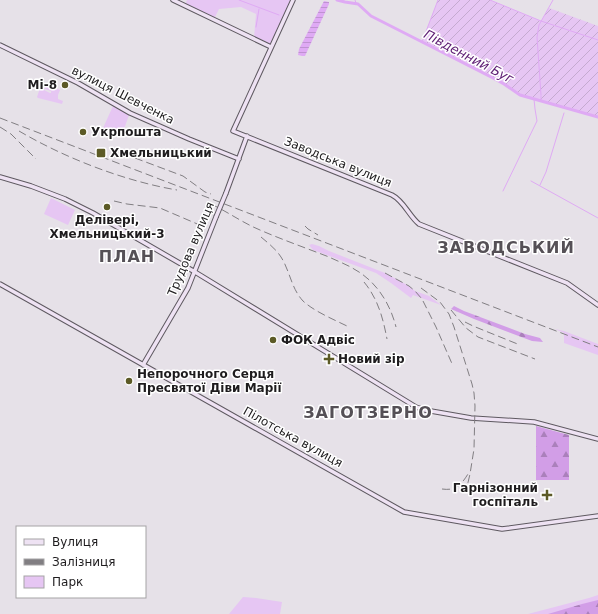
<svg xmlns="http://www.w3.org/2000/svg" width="598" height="614" viewBox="0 0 598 614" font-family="'DejaVu Sans',sans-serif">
  <defs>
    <pattern id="forest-firs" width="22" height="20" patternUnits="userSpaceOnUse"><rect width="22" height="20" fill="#d29ee7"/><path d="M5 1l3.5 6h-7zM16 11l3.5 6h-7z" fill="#aa80bb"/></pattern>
    <pattern id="garden-furrows" width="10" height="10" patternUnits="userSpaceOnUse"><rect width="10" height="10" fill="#e6c6f3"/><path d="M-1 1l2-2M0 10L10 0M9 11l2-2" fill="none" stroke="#c5aad0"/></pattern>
    <pattern id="water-rules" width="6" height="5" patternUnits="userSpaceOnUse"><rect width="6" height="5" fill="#dfaaf4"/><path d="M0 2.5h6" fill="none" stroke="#bf92d1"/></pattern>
  </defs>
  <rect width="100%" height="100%" fill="#e6e1e8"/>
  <path fill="#e6c6f3" d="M 187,0 L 292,0 L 271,46 L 254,38 L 256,14 L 241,7 L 219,9 L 214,19 L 185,5 Z
    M 46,84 L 60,90 L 58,95 L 58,99 L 63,101 L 62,104 L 38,98 L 37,97 L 40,88 L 50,93 L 51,93 L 51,91 L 40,87 L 41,85 Z
    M 113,106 L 129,115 L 122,135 L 103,128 Z
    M 51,198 L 75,210 L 68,225 L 44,214 Z
    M 312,244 L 319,246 L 329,251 L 385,273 L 409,286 L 415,291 L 429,296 L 441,305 L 413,295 L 411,298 L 391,283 L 376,273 L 313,250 L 309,245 Z
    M 555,329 L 564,331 L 598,344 L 598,355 L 564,343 L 564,333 Z
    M 598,595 L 598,614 L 528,614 L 589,598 Z
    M 243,597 L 256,598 L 282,602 L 280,614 L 229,614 Z"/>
  <path fill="url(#forest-firs)" d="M 454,306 L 464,311 L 525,334 L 540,338 L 543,342 L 532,341 L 474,319 L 451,309 Z
    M 536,426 L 569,435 L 569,480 L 536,480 Z
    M 598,600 L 598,614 L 548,614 L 582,604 Z"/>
  <path fill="url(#garden-furrows)" d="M 438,0 L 490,0 L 541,21 L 549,8 L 598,26 L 598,117 L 520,95 L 504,84 L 493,78 L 422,42 Z"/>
  <path fill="url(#water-rules)" d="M 324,1 L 329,2 L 329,4 L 305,56 L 302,56 L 298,55 L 299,49 Z"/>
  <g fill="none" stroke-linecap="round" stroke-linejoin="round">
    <path stroke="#dfaaf4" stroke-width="1" d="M 239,0 L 279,15
      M 355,0 L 356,3
      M 490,0 L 541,21 L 598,40
      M 256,27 L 259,9
      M 422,42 L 438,0
      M 541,95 L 537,37 L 539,25 L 553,0
      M 541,100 L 541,96
      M 531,181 L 598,218
      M 540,185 L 546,172 L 564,113
      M 503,191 L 536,123 L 537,121 L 535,109 L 534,99"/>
    <path stroke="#dfaaf4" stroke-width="3" d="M 337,0 L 345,2 L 358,4 L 371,16 L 493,78 L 504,84 L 520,95 L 598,117"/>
    <g stroke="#5e5960" stroke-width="5.5">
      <path id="secondary" d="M 173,0 L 271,47
        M 293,0 L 233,131 L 392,195 C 404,201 409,216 419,224 L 567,283 L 598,305
        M 0,45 L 78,83 L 130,113 L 189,139 L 239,159
        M 0,177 L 31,186 L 65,199 L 93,213 L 195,272 L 416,407 L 425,410 L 471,418 L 534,422 L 598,439
        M 226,193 L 247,136
        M 0,284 L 404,512 L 502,529 L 598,516
        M 143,365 L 188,288 L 216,217"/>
    </g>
    <use href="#secondary" stroke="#eee2f3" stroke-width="3.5"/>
    <path stroke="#817e82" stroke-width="1" stroke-dasharray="8 4" stroke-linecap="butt" d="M 0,118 L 598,347
      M 0,127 L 11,134 L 36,159
      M 19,131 C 65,158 124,181 177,190
      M 135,158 L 183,176 L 205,192 L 211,194
      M 114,201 L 127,204 L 160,208 L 202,226
      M 211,204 C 228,212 243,223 260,230 C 283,240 306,248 329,257 C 337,261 346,264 354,269 C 376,281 390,303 396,327
      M 305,226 L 308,229 L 318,235
      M 261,237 C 268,243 276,249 281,257 C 290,271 291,288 303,301 C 315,312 335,320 349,327
      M 385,273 L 409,286 L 415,291 L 422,299 L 436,327 L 453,366
      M 364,282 C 378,299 383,318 387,339
      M 421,288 L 440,302 L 449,314 L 454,327 L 472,384 L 474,393 L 475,406 L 474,449 L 470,474 L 466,491
      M 451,310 L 466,328 L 478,337 L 535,359
      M 465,322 L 473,326 L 520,345
      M 442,489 C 456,491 461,485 468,474"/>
    <g stroke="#5e5960" stroke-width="5.5" stroke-linecap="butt">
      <path id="secondary-bridge" d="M 216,217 L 226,193"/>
    </g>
    <use href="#secondary-bridge" stroke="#eee2f3" stroke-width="3.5"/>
  </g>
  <g fill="#5c5a26" stroke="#fff" stroke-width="1.5">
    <circle cx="65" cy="85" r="4"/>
    <circle cx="83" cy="132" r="4"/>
    <rect x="96" y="148" width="10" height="10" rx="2"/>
    <circle cx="107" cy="207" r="4"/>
    <circle cx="273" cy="340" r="4"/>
    <path d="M327 353h4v4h4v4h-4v4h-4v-4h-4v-4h4z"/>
    <circle cx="129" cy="381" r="4"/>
    <path d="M545 489h4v4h4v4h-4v4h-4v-4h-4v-4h4z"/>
  </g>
  <g text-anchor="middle" stroke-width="3" stroke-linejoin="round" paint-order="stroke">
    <g font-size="12" font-weight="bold" fill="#1e1c1e" stroke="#fff" text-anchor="start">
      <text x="57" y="89" text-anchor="end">Mi-8</text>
      <text x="91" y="136">Укрпошта</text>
      <text x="110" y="157">Хмельницький</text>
      <text x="107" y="224" text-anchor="middle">Делівері,<tspan x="107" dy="14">Хмельницький-3</tspan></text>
      <text x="281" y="344">ФОК Адвіс</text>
      <text x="338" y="363">Новий зір</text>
      <text x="137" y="378">Непорочного Серця<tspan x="137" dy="14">Пресвятої Діви Марії</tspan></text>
      <text x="538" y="492" text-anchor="end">Гарнізонний<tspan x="538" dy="14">госпіталь</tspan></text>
    </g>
    <g font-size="12" fill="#1e1c1e" stroke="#fff">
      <text transform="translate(123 95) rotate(27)" y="4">вулиця Шевченка</text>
      <text transform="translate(338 162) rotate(22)" y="4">Заводська вулиця</text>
      <text transform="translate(191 249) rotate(-67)" y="4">Трудова вулиця</text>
      <text transform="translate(293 437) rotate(29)" y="4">Пілотська вулиця</text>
    </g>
    <g font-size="13" font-style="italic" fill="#5e1e74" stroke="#fff">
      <text transform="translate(469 56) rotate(28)" y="5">Південний Буг</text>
    </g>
    <g font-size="16" font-weight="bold" letter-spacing="1" fill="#555056" stroke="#fff">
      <text x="506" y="253">ЗАВОДСЬКИЙ</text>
      <text x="127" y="262">ПЛАН</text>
      <text x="368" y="418">ЗАГОТЗЕРНО</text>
    </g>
  </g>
  <rect x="16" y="526" width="130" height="72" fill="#ffffff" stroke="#a5a4a5"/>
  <rect x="24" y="539" width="20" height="6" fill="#eee2f3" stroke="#a5a4a5"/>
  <text x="52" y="546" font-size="12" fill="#1e1c1e">Вулиця</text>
  <rect x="24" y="559" width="20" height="6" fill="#817e82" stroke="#a5a4a5"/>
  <text x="52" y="566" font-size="12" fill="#1e1c1e">Залізниця</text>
  <rect x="24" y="576" width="20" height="12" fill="#e6c6f3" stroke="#a5a4a5"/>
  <text x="52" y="586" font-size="12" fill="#1e1c1e">Парк</text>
</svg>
